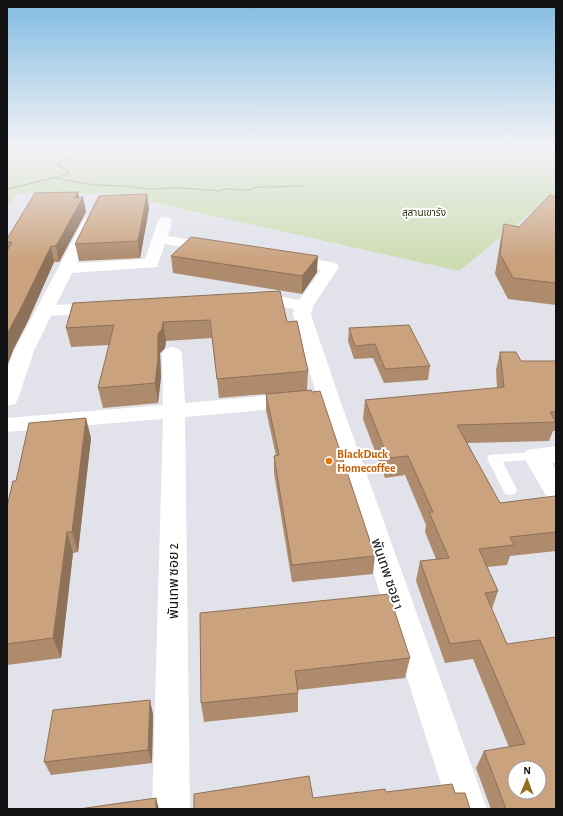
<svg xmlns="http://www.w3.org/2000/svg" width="563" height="816" viewBox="0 0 563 816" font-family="'Alegreya Sans','Noto Sans Thai',sans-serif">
  <rect width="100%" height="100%" fill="#e2e2eb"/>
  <path fill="#cddcb2" d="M 7,147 L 556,147 L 556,209 L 539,206 L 459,271 L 116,194 L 18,193 L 7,207 Z"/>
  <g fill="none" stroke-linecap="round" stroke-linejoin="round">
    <path stroke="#88888f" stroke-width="1.5" stroke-dasharray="1.5 1" stroke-linecap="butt" d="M 54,178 L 94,185 L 125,186 L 146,189 L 182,188 L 220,191 L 225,189 L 247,190 L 259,187 L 305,186
      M 7,189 L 66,175 L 69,173 L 58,164 L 87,151"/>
    <path fill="#fff" fill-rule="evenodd" d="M 535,452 L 540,453 L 542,456 L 540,459 L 503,462 L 517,490 L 515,494 L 510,495 L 505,494 L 487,458 L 489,455 Z"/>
    <path fill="#fff" fill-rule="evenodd" d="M 90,217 L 95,218 L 97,221 L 77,263 L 145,259 L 158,221 L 160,218 L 165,217 L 170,218 L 172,221 L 168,236 L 213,243 L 218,245 L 221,248 L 218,251 L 213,253 L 165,244 L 157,267 L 72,273 L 56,305 L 101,302 L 107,303 L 110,307 L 107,311 L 101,312 L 51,316 L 34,351 L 18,399 L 15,404 L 7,406 L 7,370 L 14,351 L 83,221 L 85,218 Z
      M 289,255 L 331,262 L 337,264 L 339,267 L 313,306 L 311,315 L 339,397 L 487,809 L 449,809 L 317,397 L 293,315 L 294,309 L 247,300 L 244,296 L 247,292 L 253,291 L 299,300 L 321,270 L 283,263 L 281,260 L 283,257 Z
      M 172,347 L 179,349 L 182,353 L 185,403 L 297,393 L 305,395 L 308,400 L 305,405 L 297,407 L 185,417 L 190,809 L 152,809 L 163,419 L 7,432 L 7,418 L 163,405 L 162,353 L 165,349 Z
      M 556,446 L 556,462 L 552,463 L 556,470 L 556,499 L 547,497 L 523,456 L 527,450 Z"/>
  </g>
  <path fill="#ae8b6c" d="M 78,192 L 79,198 L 86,212 L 59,262 L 54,262 L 27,323 L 13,350 L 7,366 L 7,239 Z
    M 147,194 L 149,209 L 140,258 L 79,261 L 75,244 Z
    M 556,197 L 556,305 L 508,299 L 495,274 L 500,243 L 504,224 L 519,227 Z
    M 171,256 L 317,272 L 302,294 L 173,273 Z
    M 73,303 L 287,322 L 308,371 L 307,390 L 312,392 L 375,556 L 373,574 L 292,582 L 274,473 L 274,456 L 276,456 L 266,410 L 266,394 L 219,398 L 212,338 L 166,341 L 165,348 L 160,353 L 161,377 L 158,403 L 103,408 L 98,388 L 109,345 L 71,347 L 66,328 Z
    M 349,328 L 430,366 L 428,380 L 384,383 L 373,358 L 354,359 L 348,341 Z
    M 500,352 L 521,361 L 556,361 L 556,431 L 553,431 L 549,441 L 467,443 L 500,503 L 556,498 L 556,551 L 510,556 L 507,565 L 487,567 L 498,591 L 492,609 L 556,809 L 491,809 L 476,768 L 484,751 L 509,747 L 473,659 L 445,663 L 416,581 L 420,561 L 436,559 L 425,532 L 426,525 L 405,475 L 385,478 L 363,419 L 365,400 L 497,388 L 496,370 Z
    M 91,438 L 78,552 L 73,553 L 61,658 L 7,665 L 7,507 L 16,481 Z
    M 200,613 L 410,658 L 405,678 L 298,690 L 298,712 L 204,722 L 201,703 Z
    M 153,714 L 152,763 L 51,775 L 44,762 Z"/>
  <path fill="#8d7158" d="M 78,192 L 80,203 L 83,197 L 86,212 L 59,262 L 56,246 Z
    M 147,194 L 149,209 L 140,258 L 138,241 Z
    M 51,246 L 54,262 L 27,323 L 13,350 L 7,366 L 7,334 Z
    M 318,256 L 317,272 L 302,294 L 302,276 Z
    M 163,322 L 166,341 L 165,348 L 160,353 L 161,377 L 158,403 L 155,383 L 158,334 Z
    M 86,418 L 91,438 L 78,552 L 72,532 Z
    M 67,532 L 73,553 L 61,658 L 53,638 Z
    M 150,700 L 153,714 L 152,763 L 148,750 Z
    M 156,798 L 159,809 L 156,809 Z"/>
  <path fill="#caa27e" stroke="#8d7158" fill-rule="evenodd" d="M 78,192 L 75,198 L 83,197 L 56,246 L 51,246 L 22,306 L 7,334 L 7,251 L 12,242 L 7,242 L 7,239 L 35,193 Z
    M 147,194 L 138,241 L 75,244 L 99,196 Z
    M 550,195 L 556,197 L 556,283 L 513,278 L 500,254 L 504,224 L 519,227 Z
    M 191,237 L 318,256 L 302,276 L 171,256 Z
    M 280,291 L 287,322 L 297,321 L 308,371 L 217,379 L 210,320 L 163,322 L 162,329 L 158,334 L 158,358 L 155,383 L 98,388 L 114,325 L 66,328 L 73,303 Z
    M 409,325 L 430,366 L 385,369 L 375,344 L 355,346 L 349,328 Z
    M 500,352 L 516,352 L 521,361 L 556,361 L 556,412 L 550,412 L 556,422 L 457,425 L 500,503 L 555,496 L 556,498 L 556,532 L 510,537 L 514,545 L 479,549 L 498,591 L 485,593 L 507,644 L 556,637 L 556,809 L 506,809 L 484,751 L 525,744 L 480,640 L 450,644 L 420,561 L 449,558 L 429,512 L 433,512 L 408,456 L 388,458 L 365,400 L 504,387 ZM 515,768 L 539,768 L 539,792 L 515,792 Z
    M 311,390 L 312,392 L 320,391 L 375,556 L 292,565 L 274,456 L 279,455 L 266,394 Z
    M 86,418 L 72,532 L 67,532 L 53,638 L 7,644 L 7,507 L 13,481 L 16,481 L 29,423 Z
    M 389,594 L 410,658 L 295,671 L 298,693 L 201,703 L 200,613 Z
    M 150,700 L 148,750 L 44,762 L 53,710 Z
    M 309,776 L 313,798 L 385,789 L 386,792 L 452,784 L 455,793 L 465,793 L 470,809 L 194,809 L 194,794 Z
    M 156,798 L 156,809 L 79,809 Z"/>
  <linearGradient id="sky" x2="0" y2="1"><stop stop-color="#81bbe1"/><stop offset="0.56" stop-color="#f2f2f6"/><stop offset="1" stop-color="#f2f2f6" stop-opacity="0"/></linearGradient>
  <rect width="563" height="261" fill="url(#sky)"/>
  <circle fill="#e8710a" stroke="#fff" stroke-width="1.5" cx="329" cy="461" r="4"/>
  <g text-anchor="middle" stroke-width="4" stroke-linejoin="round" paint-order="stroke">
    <g font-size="10" fill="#26300b" stroke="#fff">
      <text x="424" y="216">สุสานเขารัง</text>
    </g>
    <g font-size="12" font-weight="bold" fill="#c56008" stroke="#fff" text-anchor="start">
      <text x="337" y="458">BlackDuck<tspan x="337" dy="14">Homecoffee</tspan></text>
    </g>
    <g font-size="14" fill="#111114" stroke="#fff">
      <text transform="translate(388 574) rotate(71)" y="5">พันเทพ ซอย 1</text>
      <text transform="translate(173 581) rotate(-90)" y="5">พันเทพ ซอย 2</text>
    </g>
  </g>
  <rect width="563" height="816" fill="none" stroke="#111114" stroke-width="16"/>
  <g transform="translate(527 780) rotate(1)"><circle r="19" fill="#ffffff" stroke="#a0a0a1"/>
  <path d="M0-3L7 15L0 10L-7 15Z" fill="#946f18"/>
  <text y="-6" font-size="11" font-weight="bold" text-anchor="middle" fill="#111114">N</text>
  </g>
</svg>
